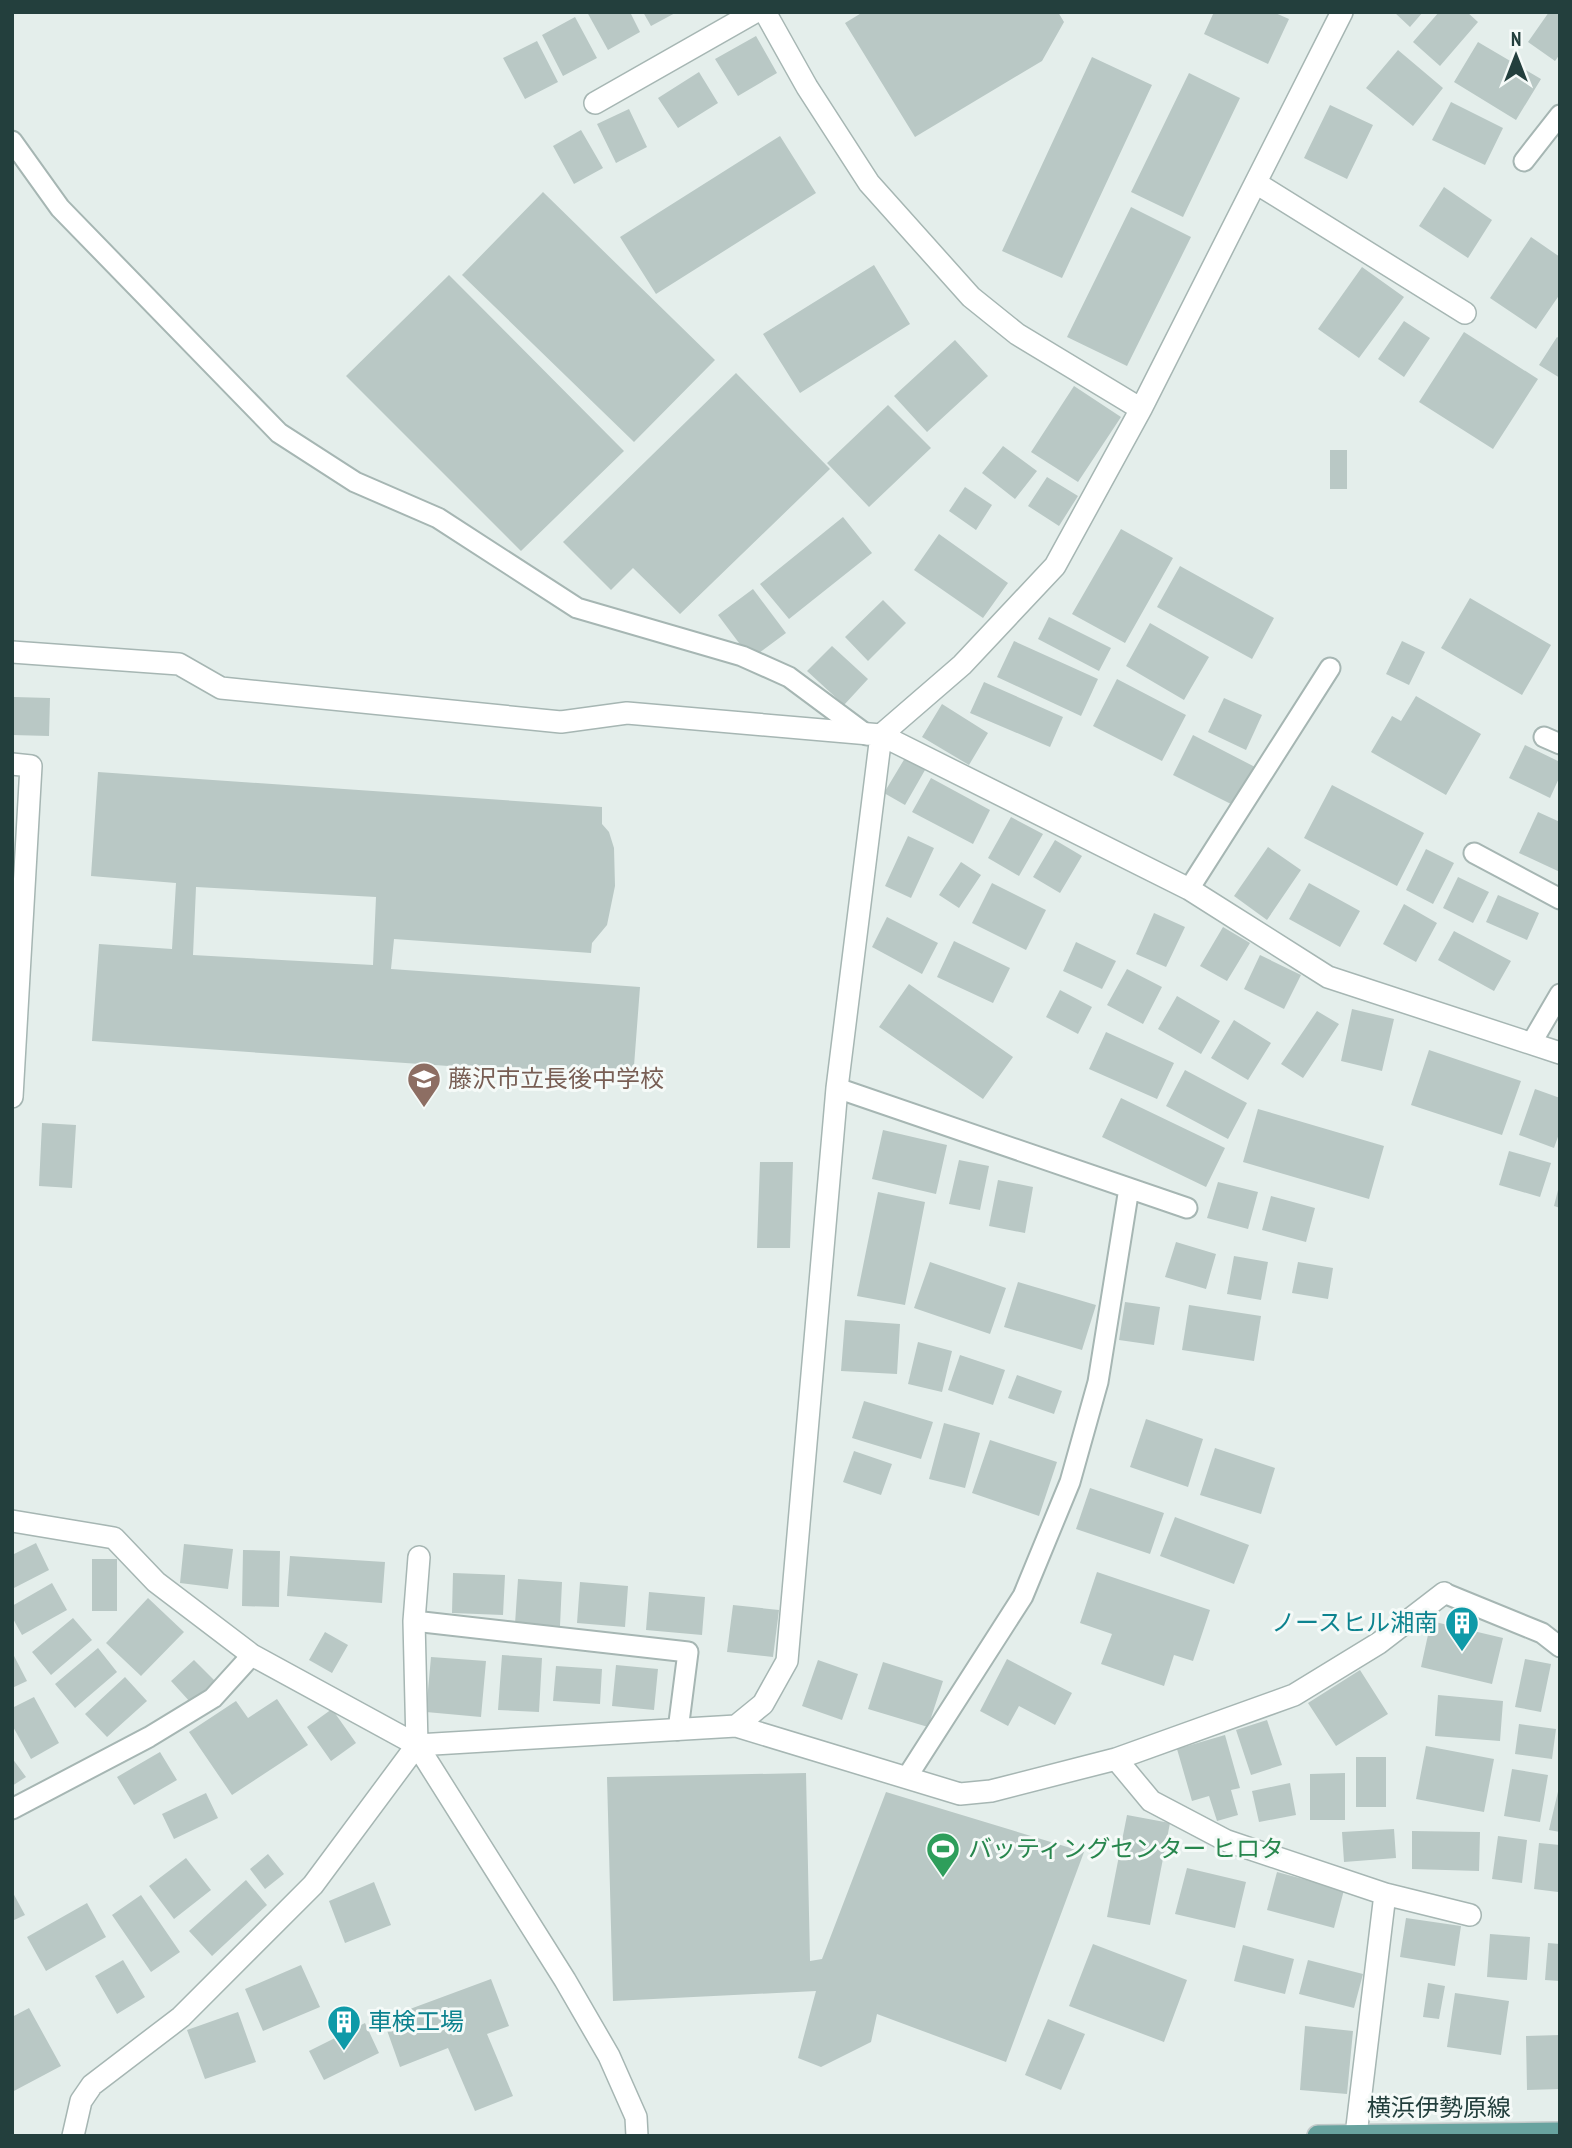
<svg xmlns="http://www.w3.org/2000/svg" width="1572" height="2148" viewBox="0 0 1572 2148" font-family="'PT Sans Narrow','Noto Sans JP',sans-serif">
  <rect width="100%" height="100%" fill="#e4eeeb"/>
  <path fill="#b9c8c5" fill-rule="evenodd" d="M 587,12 L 630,12 L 640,32 L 608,50 Z
    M 643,12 L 677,12 L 651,26 Z
    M 863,12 L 1058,12 L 1064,22 L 1042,61 L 915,137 L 845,23 Z
    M 1214,12 L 1273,12 L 1289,19 L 1268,64 L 1204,34 Z
    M 1394,12 L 1423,12 L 1410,27 Z
    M 1439,12 L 1467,12 L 1478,22 L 1440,66 L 1413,42 Z
    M 1549,12 L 1560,12 L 1560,54 L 1555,61 L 1528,42 Z
    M 575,17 L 597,58 L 563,76 L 542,35 Z
    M 756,36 L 777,73 L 738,96 L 715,59 Z
    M 537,41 L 558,82 L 525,99 L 503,58 Z
    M 1478,42 L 1541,79 L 1516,120 L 1454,82 Z
    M 1398,50 L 1443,88 L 1413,126 L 1366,88 Z
    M 1092,57 L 1152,85 L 1062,278 L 1002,251 Z
    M 699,72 L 718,103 L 678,128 L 658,98 Z
    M 1189,73 L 1240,98 L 1183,217 L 1131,192 Z
    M 1451,102 L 1503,128 L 1485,165 L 1432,140 Z
    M 1330,105 L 1373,125 L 1347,179 L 1304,158 Z
    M 629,109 L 647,147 L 616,163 L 597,124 Z
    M 581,130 L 603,168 L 574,184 L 553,146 Z
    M 780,136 L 816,193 L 656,294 L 620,237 Z
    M 1444,187 L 1492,220 L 1468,258 L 1419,226 Z
    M 543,192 L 715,360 L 634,442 L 462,275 Z
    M 1131,207 L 1191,237 L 1127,366 L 1067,337 Z
    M 1531,237 L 1560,257 L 1560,294 L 1536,329 L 1490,298 Z
    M 874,265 L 910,324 L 800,393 L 763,334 Z
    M 1362,267 L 1404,297 L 1359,358 L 1318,329 Z
    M 449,275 L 624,451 L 521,551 L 346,376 Z
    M 1404,321 L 1430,338 L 1404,377 L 1378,359 Z
    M 1464,332 L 1538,379 L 1493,449 L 1419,402 Z
    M 1557,337 L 1560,339 L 1560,378 L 1539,365 Z
    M 955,340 L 988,376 L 927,432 L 894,396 Z
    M 736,373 L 830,469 L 680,614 L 633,568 L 611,590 L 563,542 Z
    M 1074,386 L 1121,417 L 1078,482 L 1031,452 Z
    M 888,405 L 931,448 L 869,507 L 827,463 Z
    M 1003,446 L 1037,471 L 1015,499 L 982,473 Z
    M 1330,450 L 1347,450 L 1347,489 L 1330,489 Z
    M 1047,477 L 1078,496 L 1059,526 L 1028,506 Z
    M 965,487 L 992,505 L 976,530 L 949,511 Z
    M 843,517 L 872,553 L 789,619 L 760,584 Z
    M 1121,529 L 1173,558 L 1125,643 L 1072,614 Z
    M 939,534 L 1008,583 L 983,618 L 914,570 Z
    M 1180,566 L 1274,618 L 1252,659 L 1157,607 Z
    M 753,589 L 786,633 L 751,659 L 718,615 Z
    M 1470,598 L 1551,645 L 1522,695 L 1441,648 Z
    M 883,600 L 906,623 L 868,661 L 845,637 Z
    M 1049,617 L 1111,648 L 1099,671 L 1038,639 Z
    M 1150,623 L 1209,657 L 1184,700 L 1126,666 Z
    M 1014,641 L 1098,679 L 1081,716 L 997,677 Z
    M 1402,641 L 1425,652 L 1409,685 L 1386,674 Z
    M 832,646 L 868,679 L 844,705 L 807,671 Z
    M 1117,679 L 1186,715 L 1162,761 L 1093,726 Z
    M 984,682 L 1063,717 L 1050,747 L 970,713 Z
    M 1416,696 L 1481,734 L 1446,795 L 1371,752 L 1392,716 L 1401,721 Z
    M 14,697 L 50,698 L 49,736 L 12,735 Z
    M 1224,698 L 1262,715 L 1246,750 L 1208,732 Z
    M 942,704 L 988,733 L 969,765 L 922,737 Z
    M 1193,735 L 1255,767 L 1235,806 L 1173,775 Z
    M 1525,745 L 1560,762 L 1560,776 L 1550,798 L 1509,778 Z
    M 905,758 L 925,770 L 905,805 L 884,793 Z
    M 98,772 L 602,807 L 602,824 L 609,832 L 614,848 L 615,886 L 607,925 L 592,943 L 591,953 L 394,939 L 391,969 L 640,987 L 633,1079 L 92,1041 L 99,944 L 172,949 L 176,883 L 91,876 ZM 196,887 L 376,897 L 373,965 L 193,955 Z
    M 931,778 L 990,810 L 973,844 L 912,812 Z
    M 1332,785 L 1424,833 L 1397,886 L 1304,838 Z
    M 1538,812 L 1560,822 L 1560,872 L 1519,853 Z
    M 1011,817 L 1043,834 L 1019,876 L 988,858 Z
    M 908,836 L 934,848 L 911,898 L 885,886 Z
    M 1055,840 L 1082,856 L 1060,893 L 1033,877 Z
    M 1268,847 L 1301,870 L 1267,920 L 1234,896 Z
    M 1426,849 L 1454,863 L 1433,904 L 1406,890 Z
    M 961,862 L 981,875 L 959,908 L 939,895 Z
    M 1458,877 L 1489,892 L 1473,923 L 1443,908 Z
    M 992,883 L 1046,910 L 1026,950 L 972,923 Z
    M 1309,883 L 1360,911 L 1340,947 L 1289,919 Z
    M 1498,895 L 1539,913 L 1527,940 L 1486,922 Z
    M 1404,904 L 1437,923 L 1416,962 L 1383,944 Z
    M 1154,913 L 1185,927 L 1166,967 L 1136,954 Z
    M 887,917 L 938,943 L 922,974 L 872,947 Z
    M 1223,927 L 1250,943 L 1227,981 L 1200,966 Z
    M 1454,931 L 1511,961 L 1494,991 L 1438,960 Z
    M 954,941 L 1010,968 L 993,1003 L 937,977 Z
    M 1076,942 L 1116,961 L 1102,989 L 1063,971 Z
    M 1260,955 L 1301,975 L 1284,1009 L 1244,989 Z
    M 1127,969 L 1162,987 L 1143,1024 L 1107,1005 Z
    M 909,984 L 1013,1057 L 983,1099 L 879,1027 Z
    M 1060,990 L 1092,1007 L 1078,1034 L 1046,1017 Z
    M 1177,996 L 1220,1021 L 1201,1054 L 1158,1029 Z
    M 1352,1009 L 1394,1019 L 1382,1071 L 1341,1061 Z
    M 1317,1011 L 1339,1024 L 1303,1078 L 1281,1064 Z
    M 1234,1020 L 1271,1043 L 1248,1080 L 1211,1058 Z
    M 1106,1032 L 1174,1063 L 1157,1099 L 1089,1069 Z
    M 1429,1050 L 1521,1081 L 1502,1135 L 1411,1105 Z
    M 1185,1070 L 1247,1103 L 1228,1139 L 1166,1106 Z
    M 1535,1089 L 1560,1098 L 1560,1131 L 1554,1148 L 1519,1135 Z
    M 1121,1098 L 1225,1148 L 1206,1187 L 1102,1137 Z
    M 1258,1109 L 1384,1146 L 1369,1199 L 1243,1162 Z
    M 42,1123 L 76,1125 L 72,1188 L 39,1186 Z
    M 883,1130 L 947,1145 L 936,1194 L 872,1179 Z
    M 1509,1151 L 1551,1163 L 1540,1197 L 1499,1185 Z
    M 959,1160 L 989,1166 L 980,1210 L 949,1204 Z
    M 760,1162 L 793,1162 L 790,1248 L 757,1248 Z
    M 998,1180 L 1033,1187 L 1025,1233 L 989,1226 Z
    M 1218,1182 L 1258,1192 L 1248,1229 L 1207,1218 Z
    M 1559,1186 L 1560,1186 L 1560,1208 L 1554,1206 Z
    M 878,1192 L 925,1202 L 905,1305 L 857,1296 Z
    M 1271,1196 L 1315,1208 L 1306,1242 L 1262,1230 Z
    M 1176,1242 L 1216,1254 L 1206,1289 L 1165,1277 Z
    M 1234,1256 L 1268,1262 L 1261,1300 L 1227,1294 Z
    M 930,1262 L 1006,1288 L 990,1334 L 914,1308 Z
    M 1298,1262 L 1333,1268 L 1328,1299 L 1292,1293 Z
    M 1018,1282 L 1096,1305 L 1082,1350 L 1004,1327 Z
    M 1125,1302 L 1160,1307 L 1154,1345 L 1119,1340 Z
    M 1189,1305 L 1261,1316 L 1254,1361 L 1182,1350 Z
    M 845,1320 L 900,1324 L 897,1374 L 841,1371 Z
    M 918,1342 L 952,1351 L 942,1392 L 908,1384 Z
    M 960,1355 L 1005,1370 L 993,1405 L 948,1390 Z
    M 1017,1375 L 1062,1391 L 1054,1414 L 1008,1398 Z
    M 864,1401 L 933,1422 L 921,1459 L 852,1438 Z
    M 1146,1419 L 1203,1439 L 1188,1487 L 1130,1467 Z
    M 944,1423 L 980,1433 L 965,1488 L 929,1479 Z
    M 990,1440 L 1057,1462 L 1039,1516 L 972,1493 Z
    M 1215,1448 L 1275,1468 L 1261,1514 L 1200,1495 Z
    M 854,1451 L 892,1464 L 881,1495 L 843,1482 Z
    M 1090,1488 L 1164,1513 L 1150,1554 L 1076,1529 Z
    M 1175,1517 L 1249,1545 L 1234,1584 L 1160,1556 Z
    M 36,1543 L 49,1570 L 12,1589 L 12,1555 Z
    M 184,1544 L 233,1549 L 228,1589 L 180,1583 Z
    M 243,1550 L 280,1551 L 279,1607 L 242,1606 Z
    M 290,1556 L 385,1562 L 382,1603 L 287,1596 Z
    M 92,1559 L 117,1559 L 117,1611 L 92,1611 Z
    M 1097,1572 L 1210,1610 L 1193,1661 L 1174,1655 L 1164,1686 L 1101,1664 L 1112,1634 L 1080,1623 Z
    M 453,1573 L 505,1575 L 503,1615 L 452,1613 Z
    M 518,1579 L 562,1582 L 560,1626 L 515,1624 Z
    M 580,1582 L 628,1586 L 625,1627 L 577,1623 Z
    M 52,1583 L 67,1610 L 22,1635 L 12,1617 L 12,1606 Z
    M 649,1592 L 705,1597 L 702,1635 L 646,1630 Z
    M 148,1598 L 184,1632 L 141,1676 L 106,1643 Z
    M 733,1605 L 779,1610 L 773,1657 L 727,1652 Z
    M 73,1618 L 92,1640 L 51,1675 L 32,1652 Z
    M 1431,1621 L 1503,1638 L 1492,1684 L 1421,1667 Z
    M 325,1632 L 348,1645 L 332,1673 L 309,1660 Z
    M 98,1648 L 117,1672 L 75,1708 L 55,1684 Z
    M 12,1652 L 27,1681 L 12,1688 Z
    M 502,1655 L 542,1658 L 539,1712 L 498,1710 Z
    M 431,1657 L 486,1661 L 481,1717 L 426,1712 Z
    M 1007,1659 L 1072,1693 L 1055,1725 L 1019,1706 L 1008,1726 L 980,1711 Z
    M 1525,1659 L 1551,1664 L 1541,1712 L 1515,1707 Z
    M 194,1660 L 215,1681 L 191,1703 L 171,1681 Z
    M 818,1660 L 858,1674 L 842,1720 L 802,1706 Z
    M 883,1662 L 943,1681 L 928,1727 L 868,1709 Z
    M 616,1665 L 658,1669 L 654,1710 L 612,1706 Z
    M 556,1666 L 602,1669 L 600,1704 L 553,1701 Z
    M 1360,1670 L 1388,1714 L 1336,1746 L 1308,1703 Z
    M 125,1677 L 147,1701 L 107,1737 L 85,1714 Z
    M 1438,1695 L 1503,1701 L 1500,1741 L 1435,1736 Z
    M 34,1697 L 59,1743 L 31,1759 L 12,1725 L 12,1708 Z
    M 277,1699 L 308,1745 L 232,1795 L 189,1732 L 236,1701 L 248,1718 Z
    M 332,1709 L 356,1743 L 331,1761 L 307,1727 Z
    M 1267,1720 L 1282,1765 L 1251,1775 L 1236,1730 Z
    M 1519,1724 L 1556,1729 L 1552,1759 L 1515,1754 Z
    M 1225,1735 L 1240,1788 L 1231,1790 L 1238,1815 L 1217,1821 L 1209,1796 L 1192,1801 L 1177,1749 Z
    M 1426,1746 L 1494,1759 L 1484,1812 L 1416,1799 Z
    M 160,1752 L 177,1780 L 134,1805 L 117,1777 Z
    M 1356,1757 L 1386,1757 L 1386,1807 L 1356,1807 Z
    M 12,1758 L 26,1777 L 12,1786 Z
    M 1512,1769 L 1548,1775 L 1540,1822 L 1504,1816 Z
    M 806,1773 L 810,1961 L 822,1959 L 886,1792 L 1084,1852 L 1006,2062 L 877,2014 L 871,2042 L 821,2067 L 798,2058 L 816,1991 L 613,2001 L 607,1777 Z
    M 1345,1773 L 1345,1820 L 1310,1820 L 1310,1774 Z
    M 1290,1783 L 1296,1815 L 1259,1822 L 1252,1791 Z
    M 1560,1783 L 1560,1832 L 1549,1830 Z
    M 206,1793 L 218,1818 L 174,1839 L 162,1814 Z
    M 1127,1815 L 1170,1823 L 1150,1925 L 1107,1917 Z
    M 1394,1829 L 1396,1858 L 1344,1862 L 1342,1832 Z
    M 1412,1831 L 1480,1832 L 1479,1871 L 1412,1869 Z
    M 1498,1836 L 1527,1840 L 1522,1883 L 1492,1879 Z
    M 1539,1843 L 1560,1845 L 1558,1892 L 1534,1889 Z
    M 268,1854 L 284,1874 L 265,1889 L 250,1869 Z
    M 186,1858 L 211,1890 L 174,1919 L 149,1886 Z
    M 1187,1868 L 1246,1882 L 1235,1928 L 1175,1914 Z
    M 1277,1872 L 1344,1890 L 1334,1928 L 1267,1910 Z
    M 246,1880 L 267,1905 L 212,1956 L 189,1931 Z
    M 374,1882 L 391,1925 L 345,1943 L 329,1901 Z
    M 12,1891 L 25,1915 L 12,1921 Z
    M 141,1895 L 180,1952 L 151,1972 L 112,1915 Z
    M 87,1903 L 106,1937 L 46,1971 L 27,1937 Z
    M 1406,1918 L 1461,1926 L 1455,1966 L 1400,1957 Z
    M 1490,1934 L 1530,1937 L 1527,1980 L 1487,1977 Z
    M 1548,1943 L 1560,1944 L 1560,1981 L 1545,1980 Z
    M 1093,1944 L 1187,1980 L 1164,2042 L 1069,2006 Z
    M 1243,1945 L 1294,1959 L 1285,1994 L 1234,1981 Z
    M 123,1960 L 145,1997 L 117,2014 L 95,1976 Z
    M 1308,1960 L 1363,1974 L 1354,2008 L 1299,1994 Z
    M 301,1965 L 320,2007 L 263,2031 L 245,1989 Z
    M 491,1979 L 509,2026 L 487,2034 L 513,2096 L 475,2111 L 448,2048 L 400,2067 L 383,2019 Z
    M 1428,1983 L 1445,1986 L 1439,2019 L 1423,2017 Z
    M 1455,1993 L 1509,2001 L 1501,2055 L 1447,2047 Z
    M 29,2008 L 61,2066 L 12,2092 L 12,2017 Z
    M 238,2012 L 256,2062 L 205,2079 L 187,2030 Z
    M 1048,2019 L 1085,2034 L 1061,2090 L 1025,2075 Z
    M 365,2023 L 379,2053 L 324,2080 L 309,2051 Z
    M 1305,2026 L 1353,2031 L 1347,2094 L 1300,2090 Z
    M 1560,2035 L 1560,2089 L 1527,2090 L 1526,2036 Z"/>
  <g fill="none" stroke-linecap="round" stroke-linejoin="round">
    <g stroke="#a6b6b3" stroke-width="23">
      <path id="service" d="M 12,141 L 60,208 L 279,433 L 355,482 L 438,518 L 577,608 L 742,656 L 789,677 L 867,735
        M 1524,161 L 1560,115
        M 1544,737 L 1560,744
        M 1474,853 L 1560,899
        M 1189,889 L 1330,668
        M 1532,1042 L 1560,994
        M 837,1088 L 1187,1208
        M 1444,1593 L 1542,1633 L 1560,1647
        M 414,1621 L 688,1652 L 678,1730
        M 907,1777 L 1023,1596 L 1070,1482 L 1098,1382 L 1129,1188
        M 12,1809 L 149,1737 L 213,1698 L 252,1655"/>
    </g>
    <g stroke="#a6b6b3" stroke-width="24">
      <path id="minor" d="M 765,12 L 807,87 L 869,183 L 971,297 L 1017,334 L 1141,409
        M 595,103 L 755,12
        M 1256,183 L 1465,313
        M 12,652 L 179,664 L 221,688 L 561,722 L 627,713 L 881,735 L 1189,889 L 1328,977 L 1560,1053
        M 12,764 L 31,766 L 12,1097
        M 12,1521 L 114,1538 L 156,1582 L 252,1655 L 417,1745 L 565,1980 L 609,2056 L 636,2117 L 637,2136
        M 736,1726 L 960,1794 L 991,1791 L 1116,1759 L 1294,1695 L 1379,1643 L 1444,1593
        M 417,1745 L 414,1621 L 419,1557
        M 1116,1759 L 1151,1801 L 1227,1841 L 1385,1894 L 1470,1915
        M 1356,2135 L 1385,1894
        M 73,2136 L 81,2101 L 92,2085 L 181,2017 L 313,1885 L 417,1745 L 736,1726 L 763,1704 L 787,1661 L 837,1088 L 881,735 L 962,665 L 1055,566 L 1141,409 L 1342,12"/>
    </g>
    <g stroke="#c1c9c9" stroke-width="24">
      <path id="primary" d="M 1318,2136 L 1560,2133"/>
    </g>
    <use href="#service" stroke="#fff" stroke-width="19"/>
    <use href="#minor" stroke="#fff" stroke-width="21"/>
    <use href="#primary" stroke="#68a39f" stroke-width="21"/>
  </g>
  <defs>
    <g id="school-pin" transform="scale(1.75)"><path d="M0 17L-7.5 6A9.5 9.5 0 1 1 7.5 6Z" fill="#8d6e63" stroke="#f5faf8"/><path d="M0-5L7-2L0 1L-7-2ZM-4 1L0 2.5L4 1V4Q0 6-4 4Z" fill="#fff"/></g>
    <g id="building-pin" transform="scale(1.75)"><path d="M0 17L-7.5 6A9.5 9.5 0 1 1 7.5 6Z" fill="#0f9aa8" stroke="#f5faf8"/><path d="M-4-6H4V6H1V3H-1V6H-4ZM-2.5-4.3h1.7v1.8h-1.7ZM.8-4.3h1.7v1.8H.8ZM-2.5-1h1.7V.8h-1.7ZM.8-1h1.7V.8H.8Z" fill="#fff"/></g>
    <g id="stadium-pin" transform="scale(1.75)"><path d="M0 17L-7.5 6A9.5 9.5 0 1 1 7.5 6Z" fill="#2e9e5b" stroke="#f5faf8"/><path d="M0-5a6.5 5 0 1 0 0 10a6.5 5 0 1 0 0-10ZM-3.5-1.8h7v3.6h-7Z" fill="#fff"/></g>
  </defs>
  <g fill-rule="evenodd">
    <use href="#school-pin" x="424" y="1079"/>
    <use href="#building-pin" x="1462" y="1623"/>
    <use href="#stadium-pin" x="943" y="1849"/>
    <use href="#building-pin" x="344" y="2022"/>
  </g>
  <g text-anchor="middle" stroke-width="6" stroke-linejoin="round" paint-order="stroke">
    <g font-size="24" fill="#785e54" stroke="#f5faf8" text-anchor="start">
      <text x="448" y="1087">藤沢市立長後中学校</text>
    </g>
    <g font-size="24" fill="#0d838f" stroke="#f5faf8" text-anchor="end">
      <text x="1438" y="1631">ノースヒル湘南</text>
      <text x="368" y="2030" text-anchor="start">車検工場</text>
    </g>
    <g font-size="24" fill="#27864d" stroke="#f5faf8" text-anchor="start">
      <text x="968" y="1857">バッティングセンター ヒロタ</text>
    </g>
    <g font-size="24" fill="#233f3d" stroke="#f5faf8">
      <text x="1439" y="2116">横浜伊勢原線</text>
    </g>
  </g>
  <rect width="1572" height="2148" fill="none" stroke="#233f3d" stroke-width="28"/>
  <g transform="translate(1516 56)" stroke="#f5faf8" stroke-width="5" paint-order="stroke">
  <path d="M0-5L12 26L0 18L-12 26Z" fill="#233f3d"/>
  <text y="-10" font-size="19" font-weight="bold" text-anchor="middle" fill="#233f3d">N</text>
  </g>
</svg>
